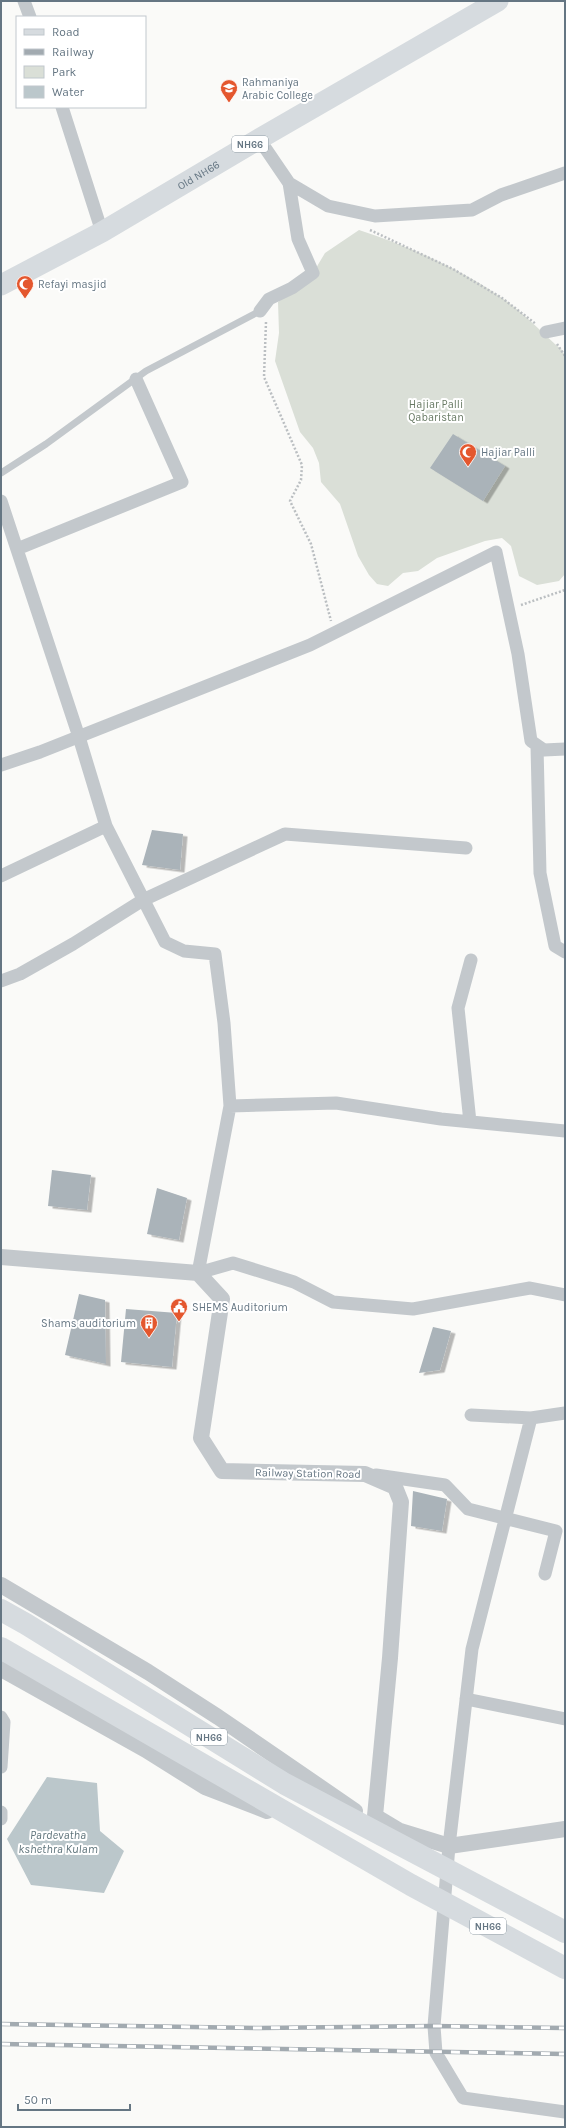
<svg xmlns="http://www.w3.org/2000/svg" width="566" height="2128" viewBox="0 0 566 2128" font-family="Karla,sans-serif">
  <defs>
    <filter id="shadow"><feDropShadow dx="4.5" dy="2.5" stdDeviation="0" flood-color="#0004"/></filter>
  </defs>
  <rect width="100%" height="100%" fill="#fafaf8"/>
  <path fill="#dadfd7" d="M 359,230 C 408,246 459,268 502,298 C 523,312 542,333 562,350 L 565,356 L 565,574 L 559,581 L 537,585 L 519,576 L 511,546 L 502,538 L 485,541 L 437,558 L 418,571 L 403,573 L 388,586 L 377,584 L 369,575 L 358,556 L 340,504 L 321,482 L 319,463 L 313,448 L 300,432 L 275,361 L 279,333 L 278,302 L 313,273 L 325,253 Z"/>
  <path fill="#bbc7cb" d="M 47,1777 L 97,1783 L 100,1831 L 124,1851 L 104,1893 L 31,1885 L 7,1839 Z"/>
  <path fill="#aab3b9" filter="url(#shadow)" d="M 453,434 L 505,466 L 483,501 L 430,468 Z
    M 152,830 L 183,834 L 180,870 L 142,865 Z
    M 52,1170 L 91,1175 L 87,1210 L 48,1206 Z
    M 157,1188 L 187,1198 L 179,1240 L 147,1234 Z
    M 79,1294 L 105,1300 L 106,1364 L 65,1355 Z
    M 126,1309 L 177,1313 L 172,1367 L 121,1362 Z
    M 433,1327 L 451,1331 L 440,1370 L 419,1373 Z
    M 413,1491 L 447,1499 L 442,1531 L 411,1526 Z"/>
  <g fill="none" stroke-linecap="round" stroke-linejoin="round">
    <path stroke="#bbbfc2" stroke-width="2.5" stroke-dasharray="2 2" stroke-linecap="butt" d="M 370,230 L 453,269 L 502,298 L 536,324
      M 266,322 L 264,377 L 302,465 L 301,480 L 290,501 L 311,544 L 331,621
      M 557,344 L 565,356
      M 521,605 L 565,590"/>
    <path stroke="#c3c8cc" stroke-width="7" d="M 1,473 L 46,444 L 146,371 L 260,311"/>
    <path stroke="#c3c8cc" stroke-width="13" d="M 24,1 L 30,17
      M 62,107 L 102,232
      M 259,139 L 289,183 L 328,206 L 375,216 L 472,210 L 501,195 L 565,173
      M 260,311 L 269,299 L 292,288 L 313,273 L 298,239 L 289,183
      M 546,332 L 565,328
      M 1,501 L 79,737 L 106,826 L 165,942 L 184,951 L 215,954 L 224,1023 L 230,1106 L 198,1273 L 233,1263 L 294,1282 L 333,1302 L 413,1309 L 530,1288 L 565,1295
      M 17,549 L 182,482 L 136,379
      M 537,746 L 540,873 L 555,946 L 565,952
      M 1,765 L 40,752 L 310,645 L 496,552 L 518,654 L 531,741 L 544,750 L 565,749
      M 1,876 L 106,826
      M 1,981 L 20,974 L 73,944 L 143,900 L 285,834 L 466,848
      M 230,1106 L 336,1103 L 441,1119 L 565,1131
      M 470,1122 L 458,1008 L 471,960
      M 471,1415 L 531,1418 L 565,1413
      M 531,1418 L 472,1649 L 449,1846 L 434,2026 L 436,2053 L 463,2098 L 565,2112
      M 376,1475 L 445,1485 L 468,1509 L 556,1531 L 545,1574
      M 466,1699 L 565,1719
      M 1,1717 L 4,1722 L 1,1767
      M 1,1812 L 1,1819"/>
    <path stroke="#c3c8cc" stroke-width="16" d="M 1,1257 L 198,1273 L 222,1299 L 201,1438 L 222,1471 L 365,1474 L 395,1487 L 401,1502 L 390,1658 L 375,1816 L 400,1831 L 449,1846 L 565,1829
      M 1,1585 L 148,1672 L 218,1717 L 355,1811
      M 1,1669 L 146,1750 L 205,1787 L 267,1811"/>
    <path stroke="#d6dbdf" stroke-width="21" id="s1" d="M 1,285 L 102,232 L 259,139 L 498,1"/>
    <path stroke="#d6dbdf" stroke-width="22" d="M 1,1610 L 26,1624 L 285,1784 L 565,1932
      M 1,1648 L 411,1885 L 565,1968"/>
    <g stroke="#a2aab0" stroke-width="4.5">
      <path id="rail" d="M 1,2024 L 260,2028 L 434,2026 L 565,2028
        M 1,2044 L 565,2054"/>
    </g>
    <use href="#rail" stroke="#fff" stroke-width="3" stroke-dasharray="9" stroke-linecap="butt"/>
  </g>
  <defs>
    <g id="university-pin" transform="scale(0.9)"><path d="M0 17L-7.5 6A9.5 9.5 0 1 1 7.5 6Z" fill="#e4572e" stroke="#fff"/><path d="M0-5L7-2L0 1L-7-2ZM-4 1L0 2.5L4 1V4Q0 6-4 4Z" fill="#fff"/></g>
    <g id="mosque-pin" transform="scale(0.9)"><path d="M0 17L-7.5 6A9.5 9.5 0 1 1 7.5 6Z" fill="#e4572e" stroke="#fff"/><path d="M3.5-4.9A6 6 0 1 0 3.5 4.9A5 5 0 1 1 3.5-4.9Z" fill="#fff"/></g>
    <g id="civic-pin" transform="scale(0.9)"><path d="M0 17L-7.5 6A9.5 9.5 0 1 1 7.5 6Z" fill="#e4572e" stroke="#fff"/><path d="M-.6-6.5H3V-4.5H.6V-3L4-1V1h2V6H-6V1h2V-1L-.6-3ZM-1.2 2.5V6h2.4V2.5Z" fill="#fff"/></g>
    <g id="building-pin" transform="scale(0.9)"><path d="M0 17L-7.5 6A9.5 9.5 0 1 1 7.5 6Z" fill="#e4572e" stroke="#fff"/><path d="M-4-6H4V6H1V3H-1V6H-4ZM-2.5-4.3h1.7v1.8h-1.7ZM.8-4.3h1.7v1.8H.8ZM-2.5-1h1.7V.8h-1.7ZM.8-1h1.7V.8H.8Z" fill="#fff"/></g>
  </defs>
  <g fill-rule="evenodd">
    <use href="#university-pin" x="229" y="88"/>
    <use href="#mosque-pin" x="25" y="284"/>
    <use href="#mosque-pin" x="468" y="452"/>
    <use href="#civic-pin" x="179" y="1307"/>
    <use href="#building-pin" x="149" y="1323"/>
  </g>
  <g text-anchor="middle" stroke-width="4" stroke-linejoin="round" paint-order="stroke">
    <g fill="#fff" stroke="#939fa8" stroke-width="1">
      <rect x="232" y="136" width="36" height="16" rx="3"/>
      <rect x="191" y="1729" width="36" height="16" rx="3"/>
      <rect x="470" y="1918" width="36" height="16" rx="3"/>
    </g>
    <g font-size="10" font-weight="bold" fill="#657683">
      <text x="250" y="148">NH66</text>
      <text x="209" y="1741">NH66</text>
      <text x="488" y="1930">NH66</text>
    </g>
    <g font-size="11" fill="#657683" stroke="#fff" text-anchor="start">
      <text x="242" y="86">Rahmaniya<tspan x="242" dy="13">Arabic College</tspan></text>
      <text x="38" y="288">Refayi masjid</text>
      <text x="481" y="456">Hajiar Palli</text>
      <text x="192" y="1311">SHEMS Auditorium</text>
      <text x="136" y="1327" text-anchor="end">Shams auditorium</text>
    </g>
    <g font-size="11" fill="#657683" stroke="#fff">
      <text dy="4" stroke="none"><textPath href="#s1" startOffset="226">Old NH66</textPath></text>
      <text transform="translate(308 1473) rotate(1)" y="4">Railway Station Road</text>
    </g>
    <g font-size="11" fill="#687a64" stroke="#fff">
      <text x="436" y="408">Hajiar Palli<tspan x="436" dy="13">Qabaristan</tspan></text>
    </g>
    <g font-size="12" font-style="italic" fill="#60757c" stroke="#fff">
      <text x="58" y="1839">Pardevatha<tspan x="58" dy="14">kshethra Kulam</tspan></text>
    </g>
  </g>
  <rect width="566" height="2128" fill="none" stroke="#657683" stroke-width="4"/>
  <rect x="16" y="16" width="130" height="92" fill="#ffffff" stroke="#c1c8cd"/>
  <rect x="24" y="29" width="20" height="6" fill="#d6dbdf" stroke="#c1c8cd"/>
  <text x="52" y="36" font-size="12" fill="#657683">Road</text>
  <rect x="24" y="49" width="20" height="6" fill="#a2aab0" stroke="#c1c8cd"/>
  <text x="52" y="56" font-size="12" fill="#657683">Railway</text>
  <rect x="24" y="66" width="20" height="12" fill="#dadfd7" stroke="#c1c8cd"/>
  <text x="52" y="76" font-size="12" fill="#657683">Park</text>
  <rect x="24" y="86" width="20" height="12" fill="#bbc7cb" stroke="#c1c8cd"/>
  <text x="52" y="96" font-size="12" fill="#657683">Water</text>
  <path d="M18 2104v6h112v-6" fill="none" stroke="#657683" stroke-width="2"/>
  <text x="24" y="2104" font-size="12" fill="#657683" stroke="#ffffff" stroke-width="3" paint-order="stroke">50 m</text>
</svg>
